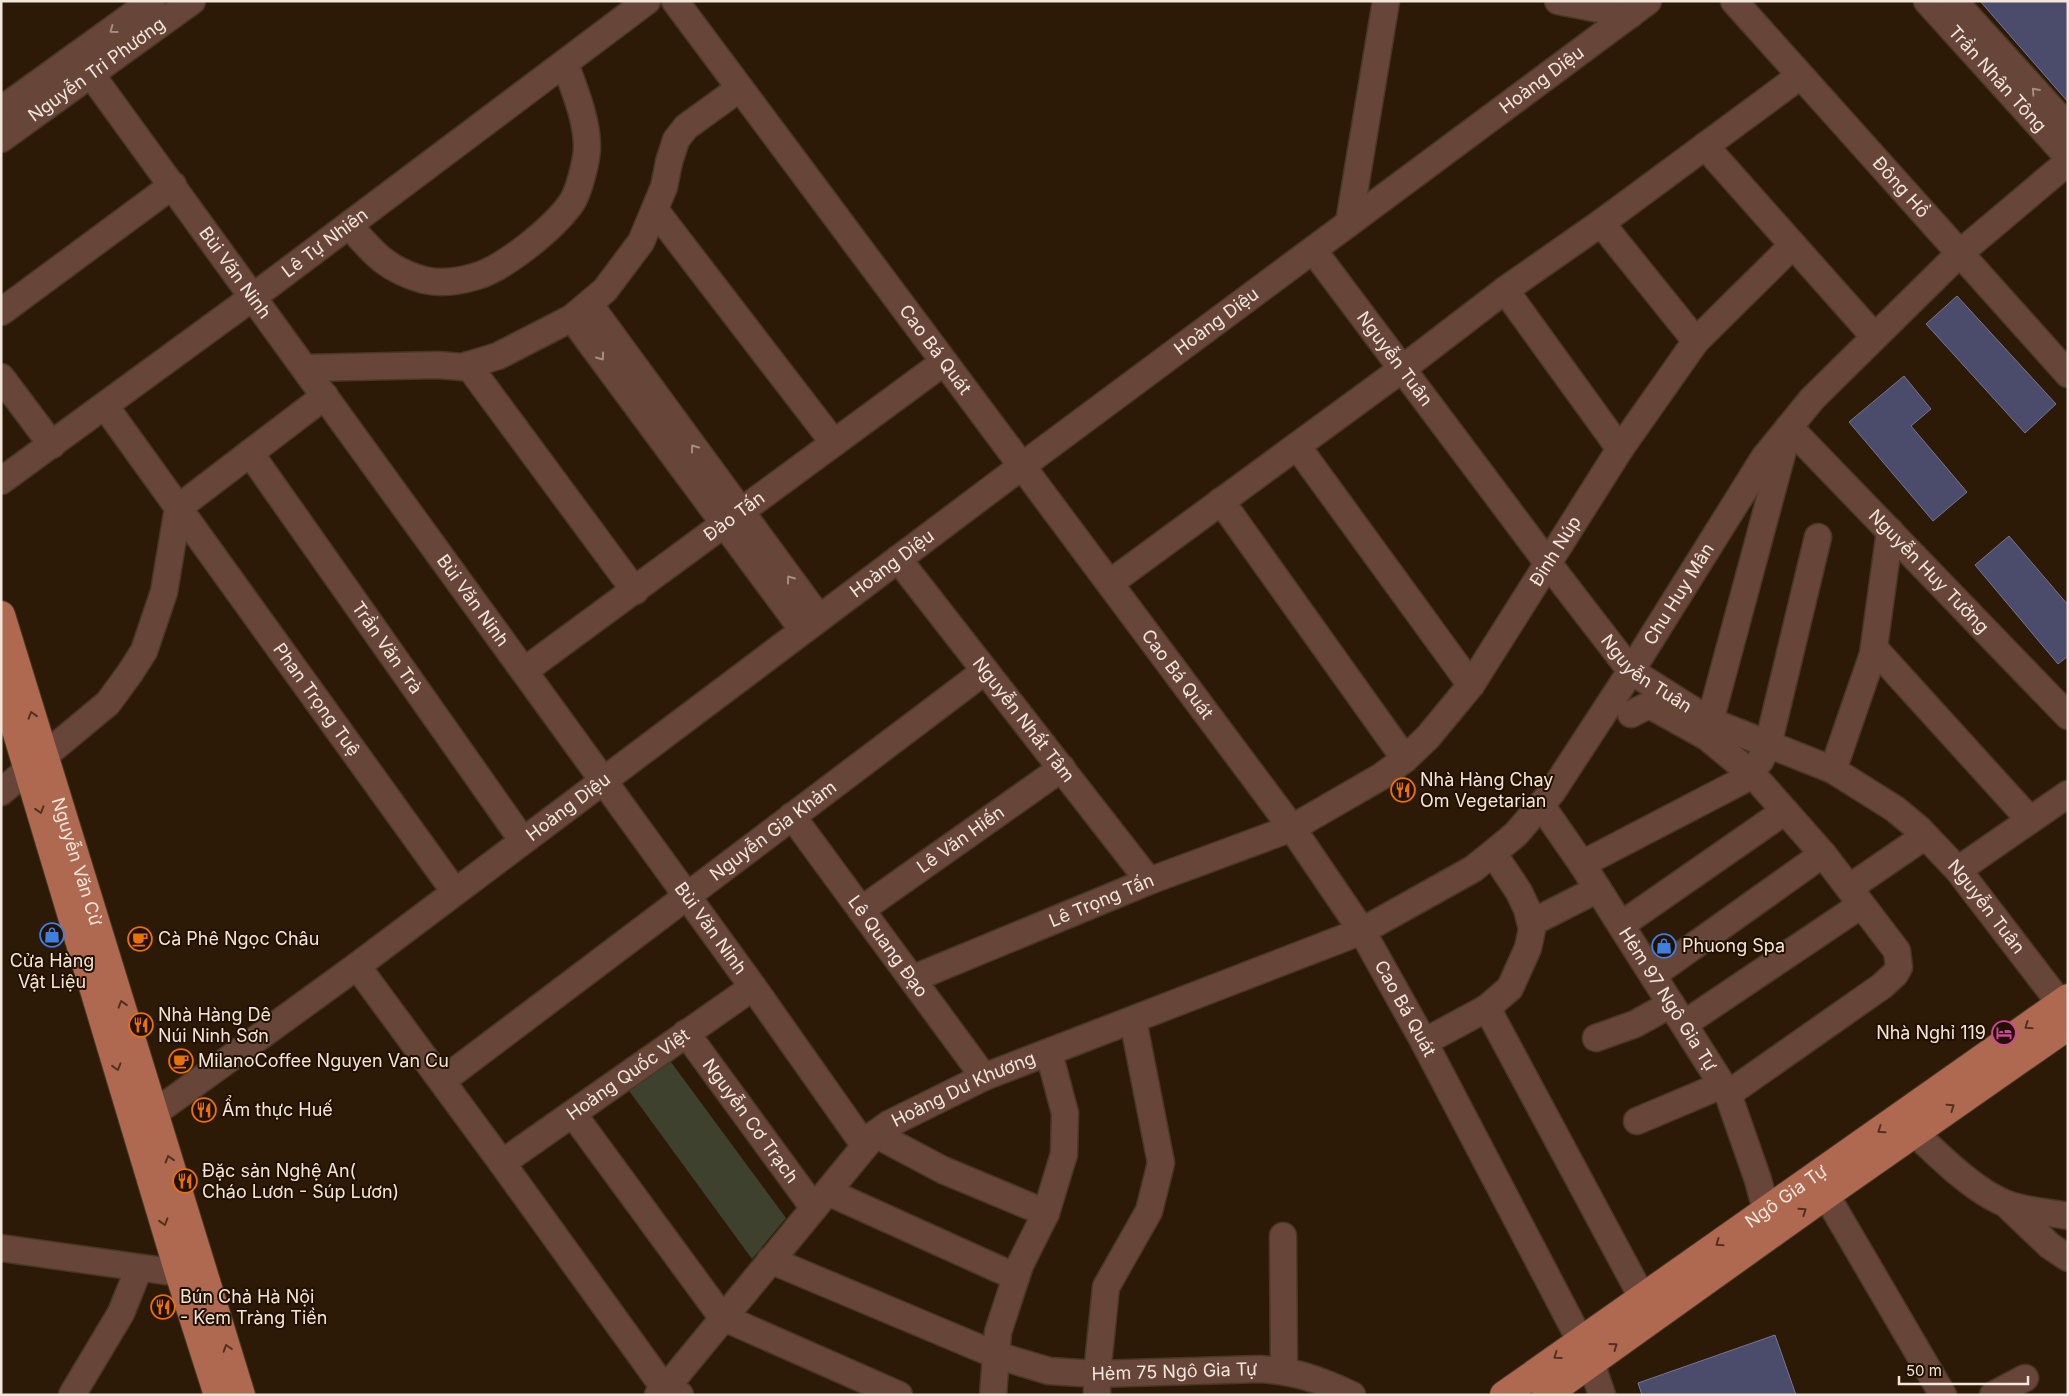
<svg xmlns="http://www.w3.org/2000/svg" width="2069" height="1396" viewBox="0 0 2069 1396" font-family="Inter,sans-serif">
  <rect width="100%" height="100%" fill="#2c1a07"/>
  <path fill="#3e412d" d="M 668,1058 L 786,1218 L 752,1259 L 627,1088 Z"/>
  <path fill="#4b4b6b" stroke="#767793" d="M 1980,1 L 2068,1 L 2068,102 Z
    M 1957,296 L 2056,404 L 2025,433 L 1926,324 Z
    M 1904,376 L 1931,409 L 1911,426 L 1967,492 L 1933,521 L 1849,422 Z
    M 2009,536 L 2068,605 L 2068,656 L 2058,664 L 1975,565 Z
    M 1775,1335 L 1796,1395 L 1642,1395 L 1638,1383 Z"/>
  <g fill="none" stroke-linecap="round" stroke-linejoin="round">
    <g stroke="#483725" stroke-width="29">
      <g id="minor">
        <path id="s1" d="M 675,1 L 1292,828 L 1362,931 L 1424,1042 L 1580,1340 L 1591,1363 L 1602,1395"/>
        <path d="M 1558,1 L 1630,15"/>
        <path id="s2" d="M 1734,1 L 2068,374"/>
        <path id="s3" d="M 1927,1 L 2068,157"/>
        <path d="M 1954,1 L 2068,127"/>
        <path id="s4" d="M 77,55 L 753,987 L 865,1146"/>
        <path d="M 1,110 L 152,1"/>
        <path id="s5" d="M 1,139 L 192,1"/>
        <path d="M 1705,146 L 1874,336"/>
        <path d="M 655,210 L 834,443"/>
        <path d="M 1349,223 L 1386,1"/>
        <path d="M 1601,223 L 1696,341"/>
        <path d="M 349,225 C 373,253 387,270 424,280 C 441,284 461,281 477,276 C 506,267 555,227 572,202 C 579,191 587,160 587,147 C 587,118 574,90 565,63"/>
        <path id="s6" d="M 1313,250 L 1547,562 L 1631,671 L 1710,721 L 1833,770 L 1895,809 L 1919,829 L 1958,870 L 2060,1003"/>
        <path d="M 1505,290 L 1620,449"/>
        <path d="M 589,304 L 819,618"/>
        <path d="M 1,312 L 173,185"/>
        <path d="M 572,318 L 803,630"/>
        <path d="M 468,365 L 635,591"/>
        <path d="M 305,368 L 438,365 L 462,367 L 498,356 L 572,318 L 605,290 L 641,242 L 664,187 L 669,162 L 676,140 L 686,127 L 740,88"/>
        <path d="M 1,377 L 52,445"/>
        <path id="s7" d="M 105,406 L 455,892"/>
        <path id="s8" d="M 1789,427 L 2068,716"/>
        <path d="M 1297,446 L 1471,685"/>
        <path id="s9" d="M 250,453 L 523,841"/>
        <path id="s10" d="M 1,481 L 253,297 L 647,1"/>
        <path d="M 1221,501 L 1405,759"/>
        <path id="s11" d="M 898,559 L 1149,881"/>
        <path d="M 1110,583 L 1402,369 L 1505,290 L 1601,223 L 1800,76"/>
        <path d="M 1874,648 L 2030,820"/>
        <path id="s12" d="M 524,671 L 944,362"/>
        <path d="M 1631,714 L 1645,707 L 1653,707 L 1707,737 L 1753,775 L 1823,854 L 1897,951 L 1899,967 L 1895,974 L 1882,986 L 1728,1094"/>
        <path d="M 1710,721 L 1786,439"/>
        <path d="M 1760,761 L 1768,745 L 1818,537"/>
        <path d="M 1833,770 L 1873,654 L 1890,531"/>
        <path d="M 1,792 L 108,703 L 130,673 L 144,651 L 164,592 L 178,508 L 325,396"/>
        <path id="s13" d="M 1541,805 L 1582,864 L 1728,1094 L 1758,1180 L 1766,1210"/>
        <path id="s14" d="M 792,816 L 984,1077"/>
        <path d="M 1582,864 L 1753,775"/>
        <path d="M 1958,870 L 2068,794"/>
        <path d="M 1849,888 L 1925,836"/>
        <path id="s15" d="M 861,910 L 1062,768"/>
        <path d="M 1531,923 L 1598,889"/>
        <path d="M 1621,925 L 1785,811"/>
        <path d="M 357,966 L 502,1163 L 665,1389 L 680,1395"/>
        <path d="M 1653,975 L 1823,854"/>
        <path id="s16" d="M 912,979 L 1149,881 L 1292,828 L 1382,776 L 1405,759 L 1428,737 L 1471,685 L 1620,449 L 1696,341 L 1793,245"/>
        <path d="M 1487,1008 L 1642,1297"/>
        <path d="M 1684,1024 L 1861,905"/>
        <path id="s17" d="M 686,1033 L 814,1208"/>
        <path d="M 1596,1038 L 1635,1024 L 1671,1004"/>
        <path d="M 1424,1042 L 1487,1008 L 1510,988 L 1528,948 L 1532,929 L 1527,909 L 1519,892 L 1493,853"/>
        <path id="s18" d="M 442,1081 L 985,671"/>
        <path d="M 573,1114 L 722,1317 L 899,1395"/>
        <path d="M 1637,1121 L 1722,1085"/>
        <path id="s19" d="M 138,1125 L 357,966 L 1022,466 L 1648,1"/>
        <path d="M 1915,1133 C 1939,1156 1975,1192 2007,1204 C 2025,1211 2048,1212 2068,1216"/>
        <path d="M 875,1134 L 943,1170 L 1046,1213"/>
        <path id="s20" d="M 502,1163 L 753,987"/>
        <path d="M 828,1192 L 1016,1277"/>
        <path d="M 1826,1195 L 1943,1395"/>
        <path d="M 2006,1204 L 2050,1246 L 2068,1258"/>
        <path d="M 1283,1236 L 1284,1371"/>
        <path d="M 1,1248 L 179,1273 L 198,1268"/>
        <path id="s21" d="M 770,1260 L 996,1355 L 1049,1371 L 1097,1374 L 1260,1369 C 1298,1372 1318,1379 1352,1395"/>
        <path d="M 72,1395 L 121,1313 L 139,1268"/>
        <path id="s22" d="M 658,1395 L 665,1389 L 875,1134 L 889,1124 L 984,1077 L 1362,931 L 1473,869 L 1493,853 L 1516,834 L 1552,792 L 1631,671 L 1764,458 L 1812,399 L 1960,253 L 2068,162"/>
        <path d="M 993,1395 L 998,1332 L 1020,1265 L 1046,1213 L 1064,1154 L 1065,1113 L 1049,1053"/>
        <path d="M 1097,1395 L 1097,1374 L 1106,1287 L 1149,1211 L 1161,1163 L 1133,1020"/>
        <path d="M 1993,1395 L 2025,1378"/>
      </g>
    </g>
    <g stroke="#483725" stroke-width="30">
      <g id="major">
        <path id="s23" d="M 1,615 L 241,1395"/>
        <path d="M 1,680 L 179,1273 L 218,1395"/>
        <path id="s24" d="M 1504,1395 L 2068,998"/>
        <path d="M 1546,1395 L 1826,1195 L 2068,1026"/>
      </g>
    </g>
    <use href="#minor" stroke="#674539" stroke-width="26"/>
    <use href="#major" stroke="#ae6950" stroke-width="28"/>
  </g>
  <defs><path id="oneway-chevron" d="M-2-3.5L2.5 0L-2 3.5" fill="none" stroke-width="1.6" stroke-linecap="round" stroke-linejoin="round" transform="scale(1.25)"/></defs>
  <g stroke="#a68d81">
    <use href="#oneway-chevron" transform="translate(113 30) rotate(144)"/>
    <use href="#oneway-chevron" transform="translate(2035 91) rotate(-132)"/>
    <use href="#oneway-chevron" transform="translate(601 357) rotate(54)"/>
    <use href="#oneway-chevron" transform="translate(694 448) rotate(-126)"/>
    <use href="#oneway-chevron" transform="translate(790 579) rotate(-126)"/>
  </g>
  <g stroke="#53301d">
    <use href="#oneway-chevron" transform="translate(32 715) rotate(-107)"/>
    <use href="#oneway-chevron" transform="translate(40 810) rotate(73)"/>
    <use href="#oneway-chevron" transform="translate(122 1004) rotate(-107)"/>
    <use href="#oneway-chevron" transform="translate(2028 1026) rotate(145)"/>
    <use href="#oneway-chevron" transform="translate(117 1067) rotate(73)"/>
    <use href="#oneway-chevron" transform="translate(1951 1107) rotate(-35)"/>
    <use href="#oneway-chevron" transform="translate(1881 1130) rotate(145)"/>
    <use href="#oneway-chevron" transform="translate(169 1159) rotate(-107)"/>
    <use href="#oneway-chevron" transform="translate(1803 1211) rotate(-35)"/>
    <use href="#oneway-chevron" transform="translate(164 1222) rotate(73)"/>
    <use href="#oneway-chevron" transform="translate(1719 1243) rotate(145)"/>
    <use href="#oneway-chevron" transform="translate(1614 1346) rotate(-36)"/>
    <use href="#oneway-chevron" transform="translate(227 1348) rotate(-108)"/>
    <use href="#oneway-chevron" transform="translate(1557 1356) rotate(144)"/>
  </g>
  <defs>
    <g id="restaurant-ring" transform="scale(1.25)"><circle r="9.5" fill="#221101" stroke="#e8710a" stroke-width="1.5"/><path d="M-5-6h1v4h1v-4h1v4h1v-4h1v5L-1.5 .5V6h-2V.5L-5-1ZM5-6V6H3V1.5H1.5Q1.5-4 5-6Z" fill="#e8710a"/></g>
    <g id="shop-ring" transform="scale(1.25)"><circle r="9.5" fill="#221101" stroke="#3f7fe0" stroke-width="1.5"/><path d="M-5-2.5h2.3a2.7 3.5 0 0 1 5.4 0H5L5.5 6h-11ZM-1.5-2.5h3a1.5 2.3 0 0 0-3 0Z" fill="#3f7fe0"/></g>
    <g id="cafe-ring" transform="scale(1.25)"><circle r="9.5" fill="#221101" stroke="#e8710a" stroke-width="1.5"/><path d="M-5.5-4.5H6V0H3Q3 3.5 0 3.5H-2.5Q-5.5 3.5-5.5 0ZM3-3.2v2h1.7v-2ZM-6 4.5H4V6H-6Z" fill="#e8710a"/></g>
    <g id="hotel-ring" transform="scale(1.25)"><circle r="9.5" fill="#221101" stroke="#d1479c" stroke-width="1.5"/><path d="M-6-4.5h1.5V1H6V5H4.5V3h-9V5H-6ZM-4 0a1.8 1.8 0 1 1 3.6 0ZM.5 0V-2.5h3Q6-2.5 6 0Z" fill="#d1479c"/></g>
  </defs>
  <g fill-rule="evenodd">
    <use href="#restaurant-ring" x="1403" y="790"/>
    <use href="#shop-ring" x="52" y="935"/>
    <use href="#cafe-ring" x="140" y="939"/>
    <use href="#shop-ring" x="1664" y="946"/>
    <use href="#restaurant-ring" x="141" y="1025"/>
    <use href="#hotel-ring" x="2004" y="1033"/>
    <use href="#cafe-ring" x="181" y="1061"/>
    <use href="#restaurant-ring" x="204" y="1110"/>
    <use href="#restaurant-ring" x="185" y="1181"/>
    <use href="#restaurant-ring" x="163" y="1307"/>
  </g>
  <g text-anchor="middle" stroke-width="4" stroke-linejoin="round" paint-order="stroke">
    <g font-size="18" fill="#f3e6da" stroke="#221101">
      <text dy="6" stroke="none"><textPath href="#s5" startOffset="118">Nguyễn Tri Phương</textPath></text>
      <text dy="6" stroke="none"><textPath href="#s3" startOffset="105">Trần Nhân Tông</textPath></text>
      <text dy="6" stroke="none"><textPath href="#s19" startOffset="1750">Hoàng Diệu</textPath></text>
      <text dy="6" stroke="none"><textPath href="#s2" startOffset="250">Đông Hồ</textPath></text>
      <text dy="6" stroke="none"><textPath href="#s10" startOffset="402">Lê Tự Nhiên</textPath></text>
      <text dy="6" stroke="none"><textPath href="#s4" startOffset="269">Bùi Văn Ninh</textPath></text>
      <text dy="6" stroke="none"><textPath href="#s19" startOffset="1345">Hoàng Diệu</textPath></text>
      <text dy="6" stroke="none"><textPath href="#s1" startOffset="435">Cao Bá Quát</textPath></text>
      <text dy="6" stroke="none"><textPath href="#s6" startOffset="136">Nguyễn Tuân</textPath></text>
      <text dy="6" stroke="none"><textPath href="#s12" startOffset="261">Đào Tấn</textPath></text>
      <text dy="6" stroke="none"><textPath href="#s16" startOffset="799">Đinh Núp</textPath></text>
      <text dy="6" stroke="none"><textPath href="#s19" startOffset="940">Hoàng Diệu</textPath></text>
      <text dy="6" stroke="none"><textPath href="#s8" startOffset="201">Nguyễn Huy Tưởng</textPath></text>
      <text dy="6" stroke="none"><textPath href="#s22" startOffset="1341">Chu Huy Mân</textPath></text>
      <text dy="6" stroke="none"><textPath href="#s4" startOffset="674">Bùi Văn Ninh</textPath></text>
      <text dy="6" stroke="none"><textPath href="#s9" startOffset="238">Trần Văn Trà</textPath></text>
      <text dy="6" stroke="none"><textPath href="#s6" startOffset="541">Nguyễn Tuân</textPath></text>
      <text dy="6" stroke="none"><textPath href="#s1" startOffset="840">Cao Bá Quát</textPath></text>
      <text dy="6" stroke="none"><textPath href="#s7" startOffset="362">Phan Trọng Tuệ</textPath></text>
      <text dy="6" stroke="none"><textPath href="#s11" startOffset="204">Nguyễn Nhất Tâm</textPath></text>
      <text dy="6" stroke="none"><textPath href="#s19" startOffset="535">Hoàng Diệu</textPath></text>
      <text dy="6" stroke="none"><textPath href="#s18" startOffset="415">Nguyễn Gia Khảm</textPath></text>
      <text dy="6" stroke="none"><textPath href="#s15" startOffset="122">Lê Văn Hiến</textPath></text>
      <text dy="6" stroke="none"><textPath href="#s23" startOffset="258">Nguyễn Văn Cừ</textPath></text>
      <text dy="6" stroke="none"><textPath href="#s16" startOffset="205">Lê Trọng Tấn</textPath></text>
      <text dy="6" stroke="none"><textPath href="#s6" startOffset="961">Nguyễn Tuân</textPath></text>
      <text dy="6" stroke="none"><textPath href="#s4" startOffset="1079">Bùi Văn Ninh</textPath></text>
      <text dy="6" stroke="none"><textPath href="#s14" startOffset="162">Lê Quang Đạo</textPath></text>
      <text dy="6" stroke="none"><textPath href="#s13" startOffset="232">Hẻm 97 Ngô Gia Tự</textPath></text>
      <text dy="6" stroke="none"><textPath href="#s1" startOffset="1245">Cao Bá Quát</textPath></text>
      <text dy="6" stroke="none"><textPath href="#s20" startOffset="154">Hoàng Quốc Việt</textPath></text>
      <text dy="6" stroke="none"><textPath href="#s22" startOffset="439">Hoàng Dư Khương</textPath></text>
      <text dy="6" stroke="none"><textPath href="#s17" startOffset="109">Nguyễn Cơ Trạch</textPath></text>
      <text dy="6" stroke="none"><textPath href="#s24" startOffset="345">Ngô Gia Tự</textPath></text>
      <text dy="6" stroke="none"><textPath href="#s21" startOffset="426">Hẻm 75 Ngô Gia Tự</textPath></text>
    </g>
    <g font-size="18" fill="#f3e6da" stroke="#221101" text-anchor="start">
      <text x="1420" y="786">Nhà Hàng Chay<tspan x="1420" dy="21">Om Vegetarian</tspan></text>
      <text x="158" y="945">Cà Phê Ngọc Châu</text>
      <text x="1682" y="952">Phuong Spa</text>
      <text x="52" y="967" text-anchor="middle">Cửa Hàng<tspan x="52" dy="21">Vật Liệu</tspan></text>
      <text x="158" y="1021">Nhà Hàng Dê<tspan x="158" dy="21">Núi Ninh Sơn</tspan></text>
      <text x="1986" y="1039" text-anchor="end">Nhà Nghỉ 119</text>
      <text x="198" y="1067">MilanoCoffee Nguyen Van Cu</text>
      <text x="222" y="1116">Ẩm thực Huế</text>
      <text x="202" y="1177">Đặc sản Nghệ An(<tspan x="202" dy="21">Cháo Lươn - Súp Lươn)</tspan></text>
      <text x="180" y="1303">Bún Chả Hà Nội<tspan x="180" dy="21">- Kem Tràng Tiền</tspan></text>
    </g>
  </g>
  <rect width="2069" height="1396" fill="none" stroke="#f3e6da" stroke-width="5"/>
  <path d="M1899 1376v8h129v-8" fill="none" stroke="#f3e6da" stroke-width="2.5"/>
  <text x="1906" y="1376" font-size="15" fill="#f3e6da" stroke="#221101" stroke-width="4" paint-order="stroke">50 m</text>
</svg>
